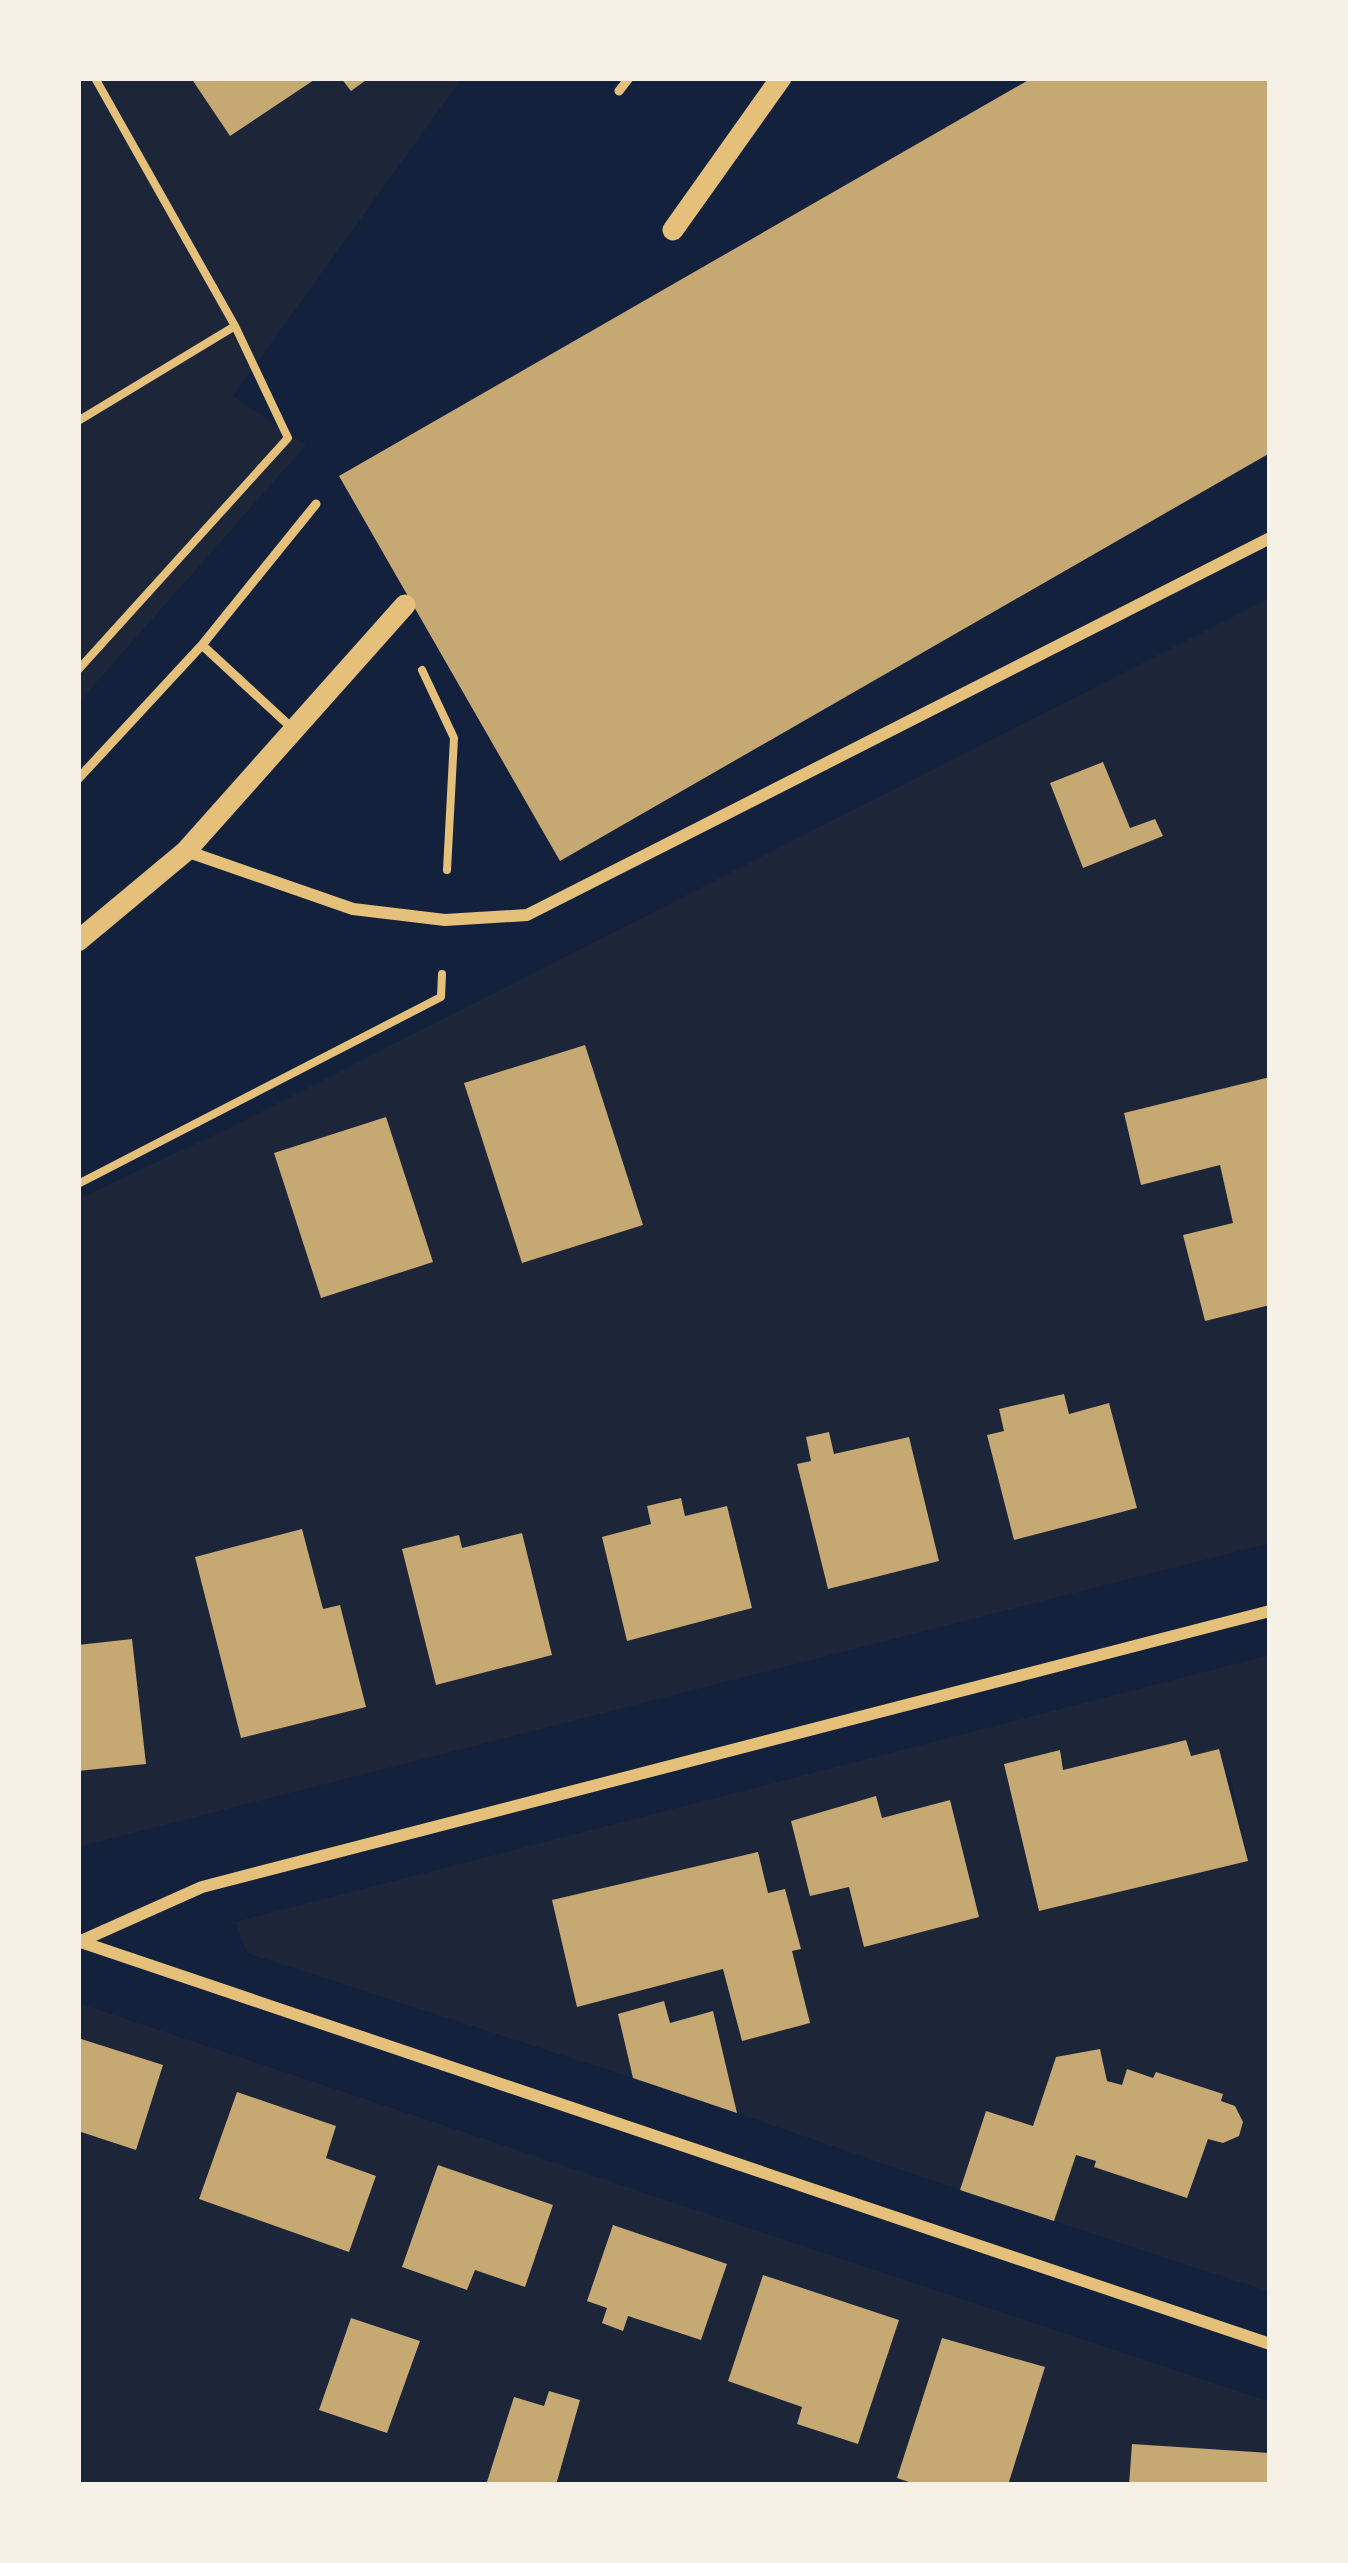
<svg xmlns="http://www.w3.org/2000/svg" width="1348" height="2563" viewBox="0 0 1348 2563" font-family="Helvetica,sans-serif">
  <rect width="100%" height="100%" fill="#14213d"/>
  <path fill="#1d2539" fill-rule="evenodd" d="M 79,78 L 191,78 L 230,136 L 317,78 L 341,78 L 351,91 L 369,78 L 462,78 L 233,396 L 306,445 L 78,703 Z
    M 1270,598 L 1270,1077 L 1124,1114 L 1141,1185 L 1220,1165 L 1233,1223 L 1184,1235 L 1270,1305 L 1270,1543 L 78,1847 L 78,1771 L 146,1763 L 132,1640 L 78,1645 L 78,1199 L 225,1130 ZM 1103,762 L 1130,828 L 1155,820 L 1163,836 L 1084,868 L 1051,783 ZM 585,1045 L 522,1262 L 465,1083 ZM 1063,1394 L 1069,1414 L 1109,1403 L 1136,1508 L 1014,1540 L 987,1435 L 1004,1431 L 1000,1409 ZM 829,1432 L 834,1454 L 828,1589 L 797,1465 L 811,1461 L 807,1436 ZM 680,1498 L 685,1516 L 727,1506 L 752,1608 L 651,1524 L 648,1506 ZM 301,1530 L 323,1609 L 340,1605 L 366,1707 L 241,1738 L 195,1557 ZM 522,1534 L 552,1655 L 436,1684 L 459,1536 L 462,1548 Z
    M 1270,1655 L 1270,2292 L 1054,2221 L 1076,2155 L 1096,2161 L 1094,2166 L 1208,2139 L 1223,2143 L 1239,2136 L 1243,2122 L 1235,2106 L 1221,2101 L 1222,2094 L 1157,2073 L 1153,2078 L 1128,2070 L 1122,2085 L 1107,2081 L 1100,2049 L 1056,2058 L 1033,2126 L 986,2112 L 960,2190 L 737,2113 L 712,2011 L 670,2023 L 663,2002 L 618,2014 L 633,2078 L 247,1953 L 235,1922 ZM 1185,1740 L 1191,1756 L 1230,1776 L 1248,1860 L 1039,1911 L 1004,1764 L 1059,1750 L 1063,1770 ZM 876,1797 L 882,1818 L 950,1800 L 978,1917 L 849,1887 L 810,1896 L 792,1821 ZM 758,1852 L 768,1893 L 742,2040 L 723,1969 L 578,2007 L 553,1901 Z
    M 78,2003 L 1270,2402 L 1270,2453 L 1133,2445 L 1129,2485 L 556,2485 L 580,2400 L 549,2391 L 544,2406 L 513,2398 L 486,2485 L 78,2485 L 78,2131 L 136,2149 L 163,2065 L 78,2038 ZM 237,2092 L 336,2126 L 326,2158 L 376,2177 L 349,2252 ZM 437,2166 L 475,2270 L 467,2290 L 402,2267 ZM 613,2225 L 727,2264 L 701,2339 L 628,2316 L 622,2331 L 602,2323 L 607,2308 L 587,2300 ZM 764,2275 L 899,2321 L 858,2443 L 797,2424 L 802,2407 L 729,2381 ZM 350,2319 L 420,2342 L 387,2433 L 319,2409 Z"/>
  <path fill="#c6a872" d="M 191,78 L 317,78 L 230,136 Z
    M 341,78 L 369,78 L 351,91 Z
    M 1032,78 L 1270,78 L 1270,453 L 560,861 L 339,476 Z
    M 1103,762 L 1130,828 L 1155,819 L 1163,836 L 1083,868 L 1050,783 Z
    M 585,1045 L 643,1225 L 522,1263 L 464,1083 Z
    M 1270,1077 L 1270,1305 L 1205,1321 L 1183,1235 L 1233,1223 L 1220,1165 L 1141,1185 L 1124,1113 Z
    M 386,1117 L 433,1262 L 321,1298 L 274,1153 Z
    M 1064,1394 L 1069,1414 L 1109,1403 L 1137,1508 L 1014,1540 L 987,1435 L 1004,1431 L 999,1409 Z
    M 829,1432 L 834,1454 L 909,1437 L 939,1561 L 828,1589 L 797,1464 L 811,1461 L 806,1437 Z
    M 681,1498 L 685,1516 L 727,1506 L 752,1608 L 627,1641 L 602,1537 L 651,1524 L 647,1506 Z
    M 302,1529 L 323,1609 L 340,1605 L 366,1707 L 241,1738 L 195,1557 Z
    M 522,1533 L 552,1655 L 436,1685 L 402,1549 L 459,1535 L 462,1548 Z
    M 132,1639 L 146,1764 L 78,1771 L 78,1645 Z
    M 1186,1740 L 1191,1756 L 1219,1749 L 1248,1861 L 1039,1911 L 1004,1764 L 1060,1750 L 1063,1770 Z
    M 876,1796 L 882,1818 L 950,1800 L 979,1917 L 864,1947 L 849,1887 L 810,1896 L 791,1821 Z
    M 758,1852 L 768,1893 L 785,1889 L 801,1949 L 792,1951 L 810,2023 L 742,2041 L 723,1969 L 577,2007 L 552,1900 Z
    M 664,2001 L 670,2023 L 713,2011 L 737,2113 L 633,2078 L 618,2014 Z
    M 78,2038 L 163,2065 L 136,2150 L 78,2131 Z
    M 1100,2049 L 1107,2081 L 1122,2085 L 1127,2069 L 1153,2078 L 1156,2072 L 1223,2094 L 1221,2101 L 1235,2106 L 1243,2122 L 1239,2136 L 1223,2143 L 1208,2139 L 1187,2198 L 1094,2167 L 1096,2161 L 1076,2155 L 1054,2221 L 960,2190 L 986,2111 L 1033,2126 L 1056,2057 Z
    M 237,2092 L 336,2126 L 326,2158 L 376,2176 L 349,2252 L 199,2199 Z
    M 438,2165 L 553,2205 L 525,2287 L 475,2270 L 467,2290 L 402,2267 Z
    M 613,2225 L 727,2264 L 701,2340 L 628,2316 L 623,2331 L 602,2323 L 607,2308 L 587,2301 Z
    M 763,2275 L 899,2320 L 858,2444 L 797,2424 L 802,2407 L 728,2381 Z
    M 351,2318 L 420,2341 L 387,2433 L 319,2410 Z
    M 942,2338 L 1045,2367 L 1008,2485 L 918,2485 L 897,2478 Z
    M 549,2391 L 580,2400 L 556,2485 L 486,2485 L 514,2397 L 544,2406 Z
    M 1132,2444 L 1270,2453 L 1270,2485 L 1129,2485 Z"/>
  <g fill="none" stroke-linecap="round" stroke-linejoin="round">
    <path stroke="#e5c07b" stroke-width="8" d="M 78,421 L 235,326
      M 78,670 L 288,438 L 235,326 L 95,78
      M 422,670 L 454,738 L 447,870
      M 78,1184 L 441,997 L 442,974"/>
    <path stroke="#e5c07b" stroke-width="9" d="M 619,91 L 629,78
      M 202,645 L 293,729
      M 78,779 L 202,645 L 316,504"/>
    <path stroke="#e5c07b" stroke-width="12" d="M 186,851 L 353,909 L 445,920 L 527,915 L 1270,538
      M 78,1941 L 1270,2344
      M 81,1941 L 202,1887 L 1270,1611"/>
    <path stroke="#e5c07b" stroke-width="21" d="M 673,230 L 781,78
      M 78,941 L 186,851 L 405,605"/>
  </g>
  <rect width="1348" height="2563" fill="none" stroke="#f6f1e7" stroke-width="162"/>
</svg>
